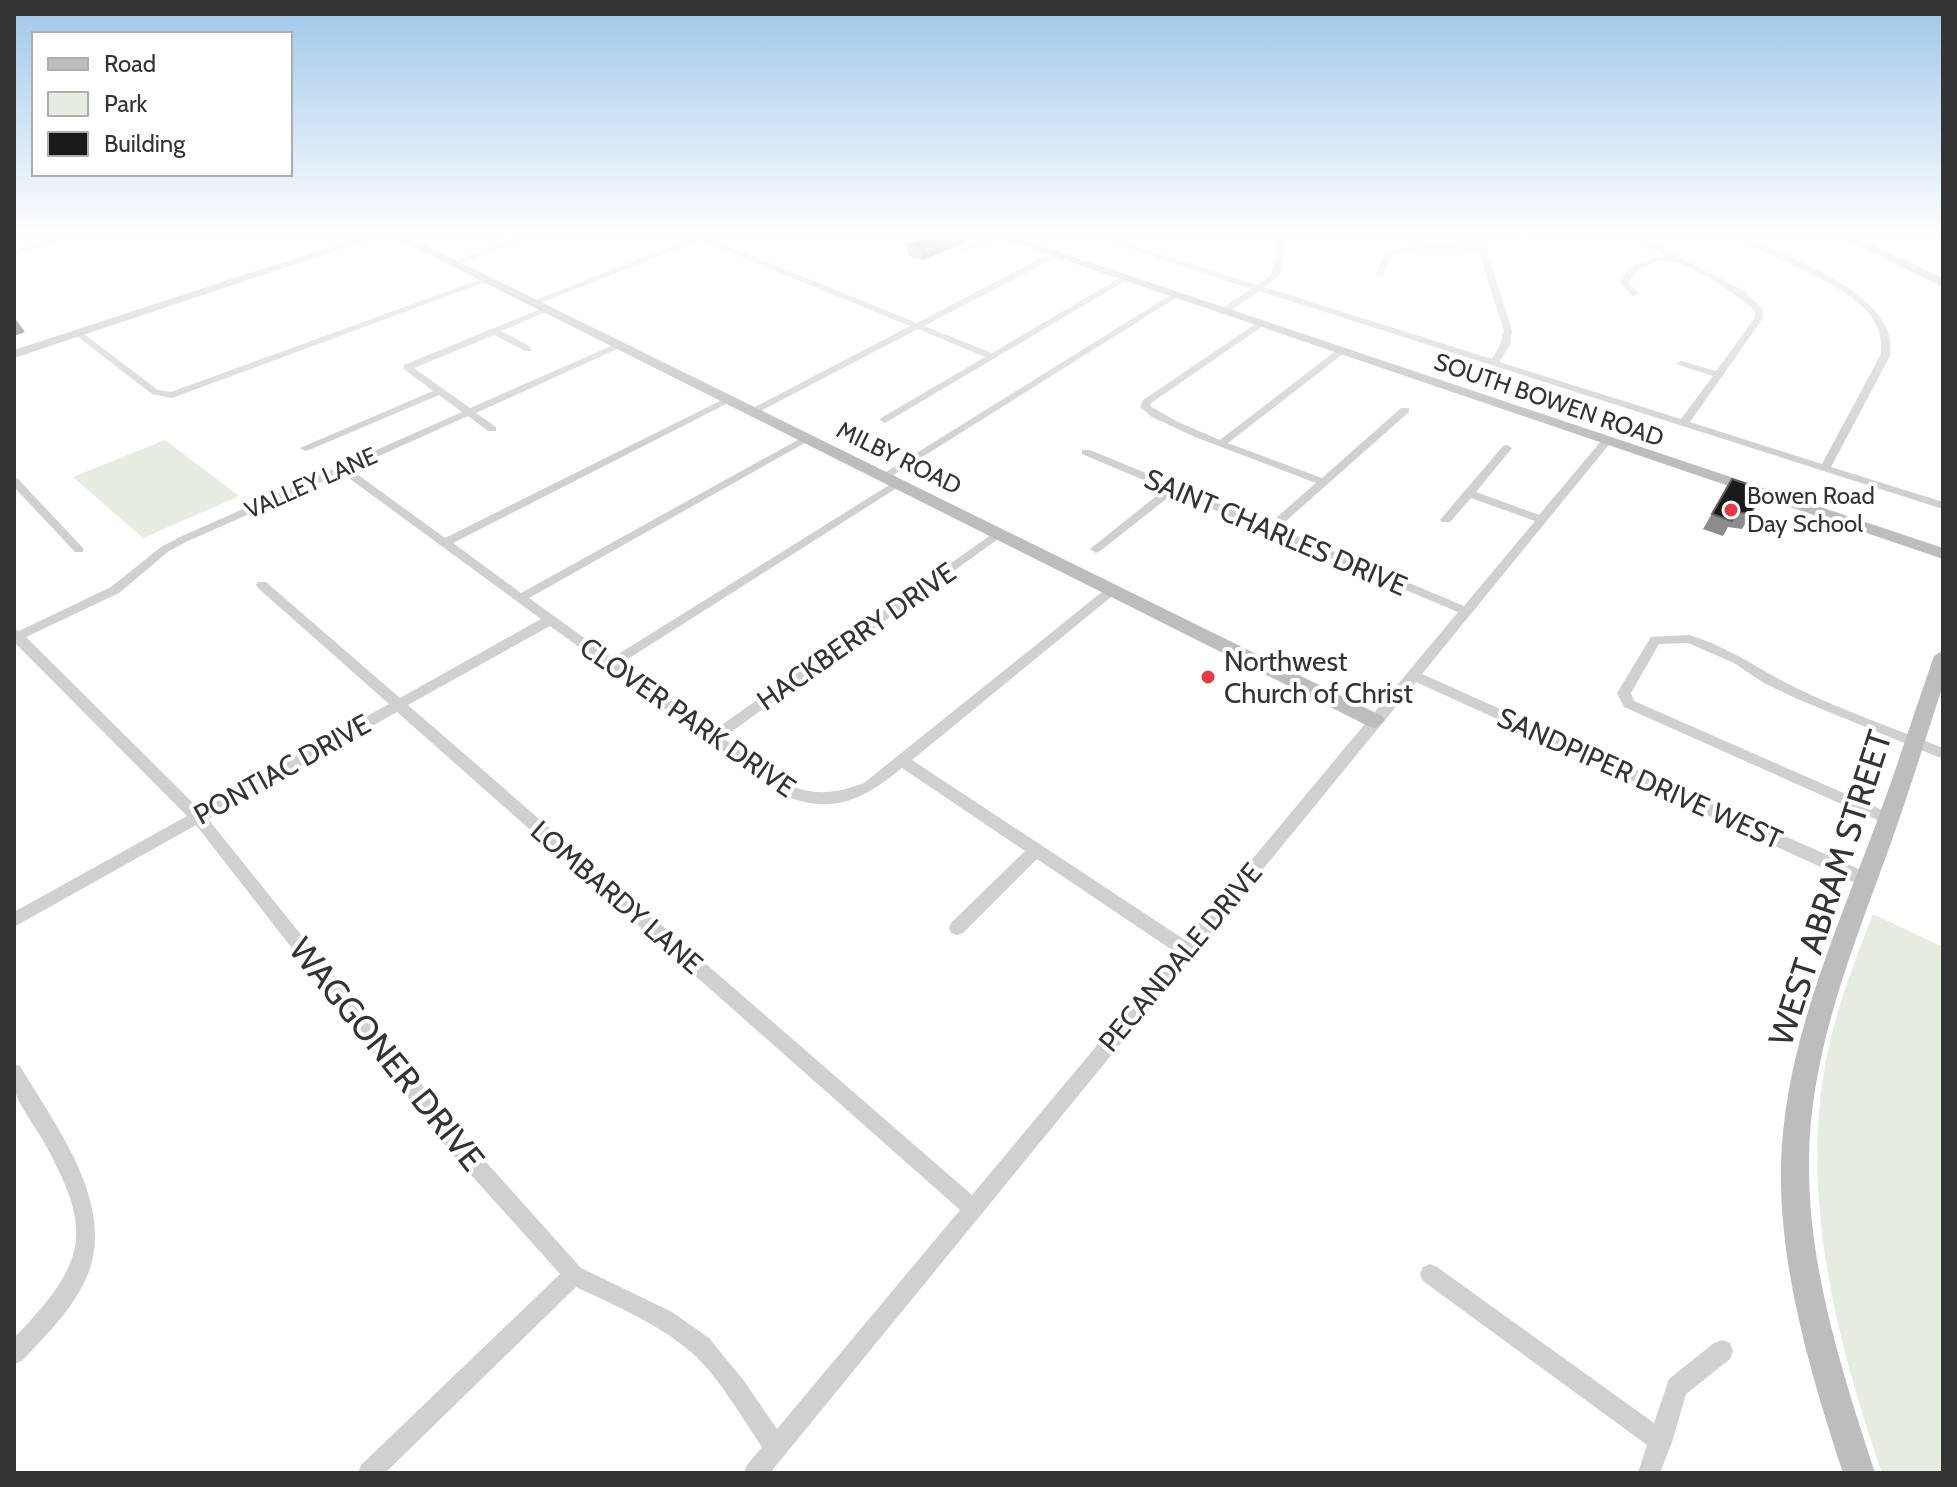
<svg xmlns="http://www.w3.org/2000/svg" width="1957" height="1487" viewBox="0 0 1957 1487" font-family="Cabin,sans-serif">
  <rect width="100%" height="100%" fill="#fff"/>
  <path fill="#e6ecdf" d="M 165,440 L 239,496 L 143,538 L 73,477 Z
    M 1873,914 L 1943,947 L 1943,1473 L 1882,1473 C 1837,1343 1801,1203 1825,1066 C 1834,1014 1854,963 1873,914 Z"/>
  <g fill="none" stroke-linecap="round" stroke-linejoin="round">
    <path stroke="#cfe2ee" stroke-width="3" d="M 964,249 L 996,238"/>
    <path fill="#d0d0d0" fill-rule="evenodd" d="M 57,238 L 69,238 L 14,255 L 14,250 Z
      M 516,238 L 527,238 L 464,262 L 457,260 Z
      M 692,238 L 708,238 L 917,323 L 1052,252 L 1058,252 L 1058,256 L 924,326 L 992,353 L 1123,276 L 1130,278 L 885,423 L 880,420 L 881,418 L 985,357 L 918,329 L 753,415 L 749,414 L 749,410 L 910,326 L 700,240 L 535,305 L 528,303 Z
      M 1048,238 L 1058,238 L 1038,249 L 1031,247 Z
      M 1097,238 L 1109,238 L 1257,285 L 1271,275 L 1280,238 L 1288,238 L 1279,276 L 1264,287 L 1492,359 L 1500,345 L 1504,331 L 1479,252 C 1449,250 1419,245 1390,257 L 1383,276 L 1376,274 L 1384,254 C 1415,241 1445,245 1478,247 L 1475,238 L 1483,238 L 1512,331 L 1510,345 L 1499,362 L 1681,419 L 1713,376 L 1676,364 L 1681,361 L 1716,371 L 1755,318 L 1755,311 C 1736,293 1703,272 1678,263 C 1661,257 1635,265 1629,283 L 1639,294 L 1632,296 L 1621,283 C 1628,262 1647,259 1667,257 L 1633,238 L 1643,238 L 1744,291 L 1763,310 L 1763,318 L 1690,422 L 1822,464 L 1881,354 C 1881,348 1881,341 1880,335 C 1868,285 1775,263 1738,238 L 1748,238 C 1788,255 1877,290 1889,335 C 1890,341 1890,348 1891,354 L 1831,467 L 1943,502 L 1943,509 L 1259,291 L 1226,314 L 1220,314 L 1220,310 L 1251,289 Z
      M 484,278 L 491,280 L 172,398 L 152,394 L 73,333 L 80,331 L 158,390 L 171,392 Z
      M 1172,294 L 1179,296 L 887,479 L 879,479 L 878,477 Z
      M 543,308 L 550,310 L 502,331 L 531,347 L 531,351 L 525,351 L 494,335 L 414,368 L 470,408 L 616,344 L 624,346 L 476,413 L 496,427 L 496,431 L 488,431 L 468,416 L 350,469 L 445,538 L 726,398 L 734,400 L 453,543 L 521,593 L 803,437 L 812,439 L 529,598 L 612,658 L 894,482 L 902,482 L 903,484 L 620,664 L 713,731 L 995,532 L 1003,532 L 1005,534 L 723,738 C 774,775 797,809 864,783 L 1108,587 L 1116,587 L 1118,590 L 1116,593 L 912,760 L 1185,940 L 1458,612 L 1174,493 L 1100,551 L 1096,553 L 1090,549 L 1165,489 L 1082,454 L 1082,450 L 1090,450 L 1269,524 L 1316,483 L 1195,437 L 1152,417 L 1140,407 L 1143,400 L 1260,321 L 1264,324 L 1263,326 L 1151,403 L 1150,406 L 1178,422 L 1220,440 L 1338,349 L 1344,349 L 1344,353 L 1228,443 L 1322,478 L 1401,408 L 1409,408 L 1409,412 L 1278,528 L 1464,606 L 1535,521 L 1471,498 L 1450,522 L 1442,522 L 1440,520 L 1503,446 L 1507,445 L 1512,448 L 1476,492 L 1539,515 L 1602,440 L 1606,439 L 1611,442 L 1422,674 L 1872,875 L 1874,880 L 1872,885 L 1866,886 L 1860,885 L 1416,682 L 770,1473 L 744,1473 L 747,1465 L 762,1447 C 743,1419 716,1373 691,1352 C 657,1323 616,1306 576,1287 L 385,1473 L 358,1473 L 361,1465 L 560,1274 L 454,1156 L 196,825 L 14,927 L 14,912 L 187,816 L 14,642 L 14,629 L 19,631 L 111,587 L 161,547 L 180,537 L 462,412 L 439,395 L 309,450 L 305,451 L 300,448 L 433,391 L 404,369 L 404,365 ZM 342,473 L 541,619 L 400,698 L 266,582 L 258,582 L 256,585 L 258,588 L 389,704 L 199,809 L 26,637 L 119,593 L 169,551 L 188,541 ZM 550,626 L 785,796 C 834,815 864,799 902,768 L 1025,851 L 951,923 L 949,928 L 951,933 L 957,935 L 963,933 L 1037,859 L 1175,952 L 972,1195 L 408,705 ZM 397,712 L 960,1210 L 777,1429 L 744,1381 L 709,1338 L 672,1312 L 581,1268 L 468,1142 L 208,819 Z
      M 14,478 L 18,479 L 83,548 L 83,552 L 75,552 L 14,487 Z
      M 1689,635 C 1729,647 1758,669 1794,687 C 1842,710 1893,728 1943,748 L 1943,759 L 1795,698 L 1764,683 L 1734,663 L 1688,643 L 1659,644 L 1631,693 L 1634,701 L 1894,815 L 1896,819 L 1894,823 L 1884,823 L 1624,707 L 1617,693 L 1651,637 Z
      M 14,1064 L 20,1066 C 57,1129 122,1210 83,1285 C 68,1314 44,1337 22,1361 L 14,1364 L 14,1338 C 89,1260 94,1231 41,1137 C 33,1124 17,1102 14,1088 C 12,1081 14,1071 14,1064 Z
      M 1430,1264 L 1437,1267 L 1654,1423 L 1669,1379 L 1714,1343 L 1722,1340 L 1730,1343 L 1733,1351 L 1730,1359 L 1686,1394 L 1672,1442 L 1660,1473 L 1638,1473 L 1647,1445 L 1423,1281 L 1420,1274 L 1423,1267 Z"/>
    <path fill="#bdbdbd" fill-rule="evenodd" d="M 357,238 L 374,238 L 14,358 L 14,350 Z
      M 396,238 L 411,238 L 1382,716 L 1385,721 L 1375,728 L 1368,726 Z
      M 1000,238 L 1017,238 L 1943,548 L 1943,559 Z
      M 1843,238 L 1858,238 L 1943,278 L 1943,287 Z
      M 1943,650 L 1943,685 C 1925,740 1908,796 1888,851 C 1851,953 1808,1057 1809,1167 C 1809,1271 1843,1375 1875,1473 L 1843,1473 C 1811,1375 1779,1269 1781,1165 C 1784,1053 1829,948 1868,845 C 1892,783 1912,719 1934,656 Z"/>
  </g>
  <path fill="#8c8c8c" d="M 964,243 L 922,260 L 908,255 L 907,244 Z
    M 1732,479 L 1751,514 L 1742,529 L 1728,527 L 1723,536 L 1703,529 Z"/>
  <path fill="#5f5f5f" d="M 951,238 L 974,238 L 964,243 L 922,260 L 922,249 Z
    M 14,317 L 25,332 L 14,336 Z"/>
  <path fill="#1a1a1a" stroke="#5f5f5f" stroke-width="2" d="M 921,238 L 951,238 L 922,249 L 907,244 Z
    M 1732,479 L 1762,489 L 1751,514 L 1737,512 L 1732,521 L 1712,514 Z"/>
  <linearGradient id="sky" x2="0" y2="1"><stop stop-color="#9ec6ea"/><stop offset="0.53" stop-color="#fff"/><stop offset="1" stop-color="#fff" stop-opacity="0"/></linearGradient>
  <rect width="1957" height="446" fill="url(#sky)"/>
  <g fill="#e63946" stroke="#fff" stroke-width="3">
    <circle cx="1731" cy="510" r="8"/>
    <circle cx="1208" cy="677" r="8"/>
  </g>
  <g text-anchor="middle" stroke-width="8" stroke-linejoin="round" paint-order="stroke">
    <g font-size="24" fill="#333" stroke="#fff">
      <text transform="translate(1549 400) rotate(19)" y="8">SOUTH BOWEN ROAD</text>
      <text transform="translate(899 458) rotate(26)" y="8">MILBY ROAD</text>
      <text transform="translate(311 483) rotate(-24)" y="8">VALLEY LANE</text>
    </g>
    <g font-size="24" fill="#333" stroke="#fff" text-anchor="start">
      <text x="1747" y="504">Bowen Road<tspan x="1747" dy="28">Day School</tspan></text>
    </g>
    <g font-size="28" fill="#333" stroke="#fff">
      <text transform="translate(1276 532) rotate(23)" y="10">SAINT CHARLES DRIVE</text>
      <text transform="translate(856 636) rotate(-35)" y="10">HACKBERRY DRIVE</text>
      <text transform="translate(688 717) rotate(35)" y="10">CLOVER PARK DRIVE</text>
      <text transform="translate(282 769) rotate(-29)" y="10">PONTIAC DRIVE</text>
      <text transform="translate(1640 778) rotate(24)" y="10">SANDPIPER DRIVE WEST</text>
      <text transform="translate(617 897) rotate(41)" y="10">LOMBARDY LANE</text>
      <text transform="translate(1180 957) rotate(-50)" y="10">PECANDALE DRIVE</text>
    </g>
    <g font-size="28" fill="#333" stroke="#fff" text-anchor="start">
      <text x="1224" y="671">Northwest<tspan x="1224" dy="32">Church of Christ</tspan></text>
    </g>
    <g font-size="34" fill="#333" stroke="#fff">
      <text transform="translate(1830 888) rotate(-72)" y="12">WEST ABRAM STREET</text>
      <text transform="translate(387 1054) rotate(51)" y="12">WAGGONER DRIVE</text>
    </g>
  </g>
  <rect width="1957" height="1487" fill="none" stroke="#333333" stroke-width="32"/>
  <rect x="32" y="32" width="260" height="144" fill="#ffffff" stroke="#adadad" stroke-width="2"/>
  <rect x="48" y="58" width="40" height="12" fill="#bdbdbd" stroke="#adadad" stroke-width="2"/>
  <text x="104" y="72" font-size="24" fill="#333333">Road</text>
  <rect x="48" y="92" width="40" height="24" fill="#e6ecdf" stroke="#adadad" stroke-width="2"/>
  <text x="104" y="112" font-size="24" fill="#333333">Park</text>
  <rect x="48" y="132" width="40" height="24" fill="#1a1a1a" stroke="#adadad" stroke-width="2"/>
  <text x="104" y="152" font-size="24" fill="#333333">Building</text>
</svg>
